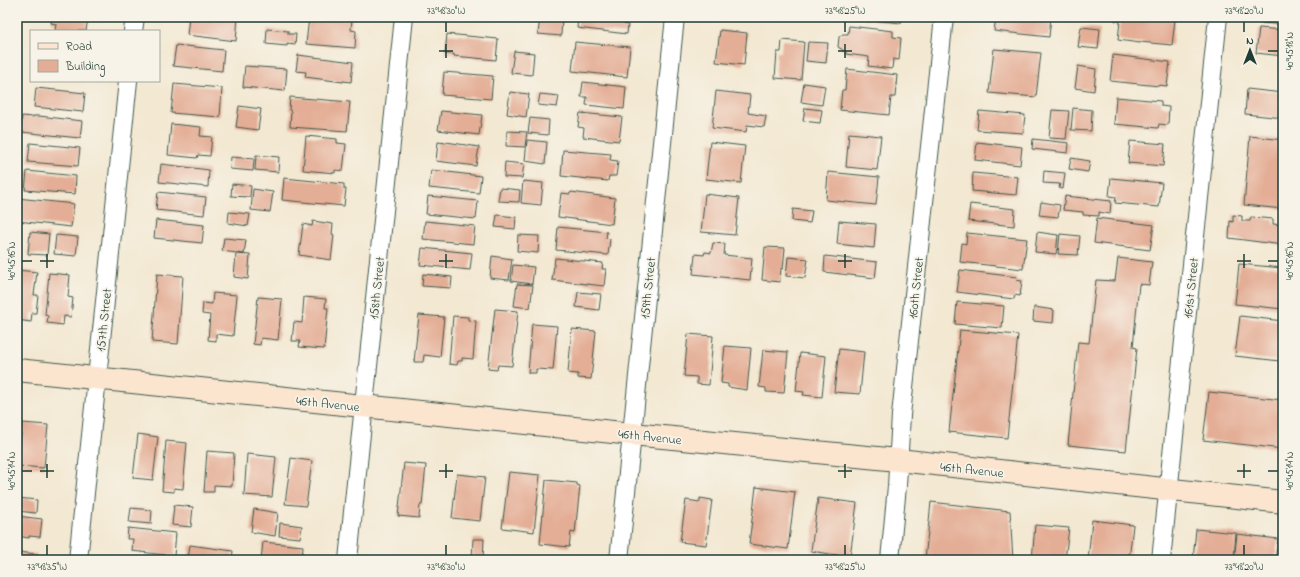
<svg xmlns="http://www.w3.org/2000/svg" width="1300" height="577" viewBox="0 0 1300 577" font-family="'Indie Flower',sans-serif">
  <rect width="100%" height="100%" fill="#f7f3e8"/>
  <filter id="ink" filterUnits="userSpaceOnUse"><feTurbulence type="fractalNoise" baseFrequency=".025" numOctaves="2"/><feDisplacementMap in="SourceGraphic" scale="8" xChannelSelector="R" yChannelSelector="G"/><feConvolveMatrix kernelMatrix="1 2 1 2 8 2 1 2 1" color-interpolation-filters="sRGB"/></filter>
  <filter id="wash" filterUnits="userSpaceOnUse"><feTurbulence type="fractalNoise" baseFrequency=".012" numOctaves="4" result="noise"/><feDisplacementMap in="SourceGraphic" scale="16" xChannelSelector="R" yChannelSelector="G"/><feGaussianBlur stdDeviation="0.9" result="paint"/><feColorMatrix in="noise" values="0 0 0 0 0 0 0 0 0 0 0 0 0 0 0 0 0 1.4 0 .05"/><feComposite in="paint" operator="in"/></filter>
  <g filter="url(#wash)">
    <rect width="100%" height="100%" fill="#f3e8d2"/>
    <g id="blocks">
      <path fill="#e4ad95" d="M 52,17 L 88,17 L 86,31 L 55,31 L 56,24 L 51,23 Z
        M 189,17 L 238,17 L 236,41 L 187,35 Z
        M 309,17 L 352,19 L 351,30 L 356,31 L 355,48 L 306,44 Z
        M 540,17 L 562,17 L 561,36 L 538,34 Z
        M 578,17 L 625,17 L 624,24 L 628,25 L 627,34 L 577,28 Z
        M 852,17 L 902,17 L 901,23 L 852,18 Z
        M 996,17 L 1051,17 L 1049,37 L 994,31 Z
        M 1116,17 L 1148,17 L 1175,20 L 1172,45 L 1140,42 L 1140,43 L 1118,40 L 1120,21 L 1115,21 Z
        M 1261,17 L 1283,17 L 1283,25 L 1261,23 Z
        M 849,26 L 893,31 L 893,37 L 901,38 L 899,60 L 893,59 L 892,69 L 868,66 L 869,57 L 846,54 L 846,52 L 838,47 L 839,37 L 843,34 L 848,34 Z
        M 1081,27 L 1100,29 L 1098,49 L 1078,47 Z
        M 1259,28 L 1283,30 L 1283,56 L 1256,53 Z
        M 267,29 L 288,31 L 288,34 L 296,34 L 295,45 L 287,44 L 287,46 L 266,44 Z
        M 720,30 L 747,33 L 744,65 L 716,62 Z
        M 447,34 L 498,39 L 496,60 L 454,56 L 454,54 L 445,54 Z
        M 782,40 L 804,42 L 801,80 L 775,78 L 777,52 L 781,52 Z
        M 575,42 L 630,47 L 627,77 L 572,71 Z
        M 808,42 L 828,43 L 826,63 L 806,61 Z
        M 176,45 L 224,50 L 222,71 L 173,66 Z
        M 994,49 L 1041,53 L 1036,97 L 989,93 Z
        M 514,51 L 534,53 L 532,75 L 511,73 Z
        M 298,55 L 353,62 L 351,82 L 343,81 L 343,82 L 305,77 L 306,72 L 296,71 Z
        M 1113,55 L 1170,62 L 1167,86 L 1159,85 L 1159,86 L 1110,81 Z
        M 245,66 L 287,69 L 285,91 L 243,87 Z
        M 1078,66 L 1096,69 L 1094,91 L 1075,88 Z
        M 847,69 L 897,75 L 895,97 L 891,97 L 889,115 L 840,110 L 842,90 L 845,90 Z
        M 444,72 L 493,76 L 491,99 L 442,95 Z
        M 583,82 L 626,87 L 624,109 L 586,105 L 587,97 L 581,97 Z
        M 804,83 L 825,86 L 822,105 L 801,102 Z
        M 174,84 L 222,88 L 220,117 L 171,113 Z
        M 36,88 L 85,93 L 83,112 L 34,107 Z
        M 1247,89 L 1283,93 L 1283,118 L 1245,114 Z
        M 716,91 L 750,95 L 748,113 L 766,116 L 764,127 L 747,125 L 746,132 L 712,128 Z
        M 510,92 L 529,94 L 526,117 L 507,114 Z
        M 540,94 L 559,96 L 557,107 L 538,105 Z
        M 290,97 L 350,102 L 347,131 L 290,127 L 291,111 L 289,110 Z
        M 1116,97 L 1161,101 L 1161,106 L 1169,107 L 1168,125 L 1159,124 L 1158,128 L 1114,124 Z
        M 239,106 L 261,109 L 258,130 L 236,127 Z
        M 805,108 L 822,110 L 820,123 L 803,121 Z
        M 1073,108 L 1092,110 L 1091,131 L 1071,130 Z
        M 1052,110 L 1069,111 L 1066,139 L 1049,138 Z
        M 441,111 L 482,115 L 479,135 L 438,130 Z
        M 979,111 L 1025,115 L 1023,133 L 977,130 Z
        M 580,113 L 622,117 L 619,141 L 583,137 L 584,128 L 578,127 Z
        M 22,116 L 33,117 L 33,116 L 39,116 L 82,121 L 80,138 L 21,132 Z
        M 530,118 L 549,120 L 548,135 L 528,133 Z
        M 171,124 L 201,127 L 200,136 L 212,137 L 210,156 L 198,155 L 197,158 L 168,155 Z
        M 507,131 L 527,132 L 525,147 L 506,146 Z
        M 849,133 L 881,136 L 877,170 L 846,167 Z
        M 306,136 L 337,139 L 337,143 L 346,144 L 343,171 L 335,170 L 335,173 L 303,170 Z
        M 1250,136 L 1283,140 L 1283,209 L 1244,205 Z
        M 1033,139 L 1069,143 L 1068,153 L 1032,149 Z
        M 527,140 L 547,142 L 545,164 L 525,161 Z
        M 1130,141 L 1165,144 L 1163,166 L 1128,163 Z
        M 438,142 L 446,143 L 446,142 L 479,147 L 476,166 L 436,161 Z
        M 710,142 L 745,146 L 741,183 L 706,179 Z
        M 977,142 L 1022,147 L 1020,165 L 975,160 Z
        M 30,143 L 80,148 L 78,166 L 28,162 Z
        M 563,150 L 611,154 L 610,160 L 618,161 L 616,176 L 609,176 L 608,181 L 561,176 Z
        M 256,155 L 279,157 L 278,172 L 255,170 Z
        M 231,157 L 254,159 L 253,171 L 230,169 Z
        M 1071,158 L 1090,161 L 1088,172 L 1069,169 Z
        M 505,162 L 524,164 L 522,178 L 504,177 Z
        M 161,164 L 209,170 L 208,187 L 159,182 Z
        M 431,170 L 481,176 L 479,193 L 429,188 Z
        M 27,171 L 76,176 L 75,194 L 25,190 Z
        M 1044,171 L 1065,173 L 1063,189 L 1059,188 L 1060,184 L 1043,183 Z
        M 828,172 L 879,177 L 876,205 L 826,200 Z
        M 973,173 L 1018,177 L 1016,195 L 972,191 Z
        M 284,178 L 344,184 L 344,189 L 346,189 L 344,206 L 282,200 Z
        M 1111,178 L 1162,183 L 1159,207 L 1115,203 L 1116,197 L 1109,196 Z
        M 523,181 L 543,183 L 541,205 L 521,203 Z
        M 232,184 L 251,186 L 250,197 L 231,196 Z
        M 500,188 L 520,190 L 519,202 L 498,201 Z
        M 253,189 L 273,192 L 270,212 L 251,210 Z
        M 158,192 L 206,197 L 204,215 L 156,210 Z
        M 571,192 L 615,198 L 612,224 L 558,217 L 561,193 L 570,194 Z
        M 705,194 L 739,198 L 735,235 L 701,232 Z
        M 428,196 L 478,201 L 476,219 L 426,214 Z
        M 1065,196 L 1111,201 L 1110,214 L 1099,212 L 1099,216 L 1083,215 L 1083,212 L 1063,210 Z
        M 17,198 L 74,204 L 71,227 L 17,221 Z
        M 1041,202 L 1060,205 L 1058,217 L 1039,215 Z
        M 970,204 L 1015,209 L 1014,226 L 968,221 Z
        M 793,209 L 812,211 L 810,223 L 792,221 Z
        M 229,212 L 250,214 L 248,226 L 228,223 Z
        M 497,215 L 516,217 L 515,229 L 495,227 Z
        M 1233,215 L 1242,216 L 1242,221 L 1250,221 L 1251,217 L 1273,219 L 1273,224 L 1283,225 L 1283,245 L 1229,238 L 1230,221 L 1233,222 Z
        M 1097,218 L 1154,225 L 1150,250 L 1094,243 Z
        M 156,220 L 204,225 L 202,243 L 154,238 Z
        M 313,221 L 333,224 L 332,234 L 334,235 L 331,260 L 299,255 L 303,224 L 312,226 Z
        M 425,221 L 475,226 L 473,244 L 423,239 Z
        M 839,221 L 876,224 L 874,248 L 837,244 Z
        M 558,227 L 607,232 L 606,238 L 610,239 L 608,255 L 556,250 Z
        M 30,232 L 49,234 L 47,255 L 28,254 Z
        M 1037,232 L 1058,235 L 1056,254 L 1035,252 Z
        M 967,233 L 1027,239 L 1023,269 L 960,262 L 962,243 L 966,244 Z
        M 1060,234 L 1080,236 L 1078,255 L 1058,254 Z
        M 56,235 L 78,237 L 76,256 L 54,254 Z
        M 518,235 L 539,236 L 538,253 L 517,251 Z
        M 224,238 L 246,240 L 244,254 L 222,251 Z
        M 713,243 L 725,244 L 724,255 L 752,258 L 750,280 L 693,274 L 695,254 L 704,255 L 705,252 L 711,253 Z
        M 765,247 L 785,248 L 783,269 L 781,268 L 780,282 L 762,280 Z
        M 422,248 L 472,253 L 470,270 L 420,265 Z
        M 236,254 L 250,255 L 248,279 L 234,277 Z
        M 492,256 L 512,259 L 509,280 L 490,278 Z
        M 825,256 L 877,262 L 875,278 L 824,272 Z
        M 788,257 L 808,259 L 805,278 L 786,276 Z
        M 555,258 L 603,263 L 602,269 L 606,269 L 604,286 L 552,280 Z
        M 1118,258 L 1152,262 L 1149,285 L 1139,284 L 1133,347 L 1137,348 L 1126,451 L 1068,445 L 1078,342 L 1089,343 L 1096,280 L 1115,281 Z
        M 1239,264 L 1283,268 L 1283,309 L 1235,304 Z
        M 513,265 L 534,267 L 532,284 L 511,281 Z
        M 17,270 L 37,272 L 34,295 L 38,295 L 36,313 L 32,313 L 31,322 L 17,320 Z
        M 960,270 L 1017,277 L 1016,280 L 1022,281 L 1020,296 L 1015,295 L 1014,299 L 957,292 Z
        M 49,273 L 70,275 L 68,297 L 73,298 L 71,317 L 64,316 L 63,325 L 47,323 L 48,316 L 45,315 Z
        M 157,274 L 183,276 L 178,344 L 152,342 Z
        M 423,274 L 452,277 L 451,288 L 422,286 Z
        M 517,284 L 533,285 L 530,308 L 514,306 Z
        M 578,292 L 601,294 L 599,310 L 576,307 Z
        M 213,293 L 237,295 L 233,336 L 216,334 L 216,341 L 208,340 L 210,315 L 202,314 L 203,303 L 212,304 Z
        M 258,297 L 282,299 L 278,340 L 261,338 L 260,345 L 253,344 Z
        M 304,297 L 326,299 L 325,308 L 328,308 L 324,349 L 299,347 L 300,341 L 292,341 L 294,322 L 302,323 Z
        M 957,302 L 1004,306 L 1002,328 L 955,324 Z
        M 1034,307 L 1054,310 L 1053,323 L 1033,321 Z
        M 495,309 L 518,311 L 512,366 L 498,365 L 497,370 L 488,369 Z
        M 419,315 L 444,317 L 440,357 L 424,355 L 423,362 L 414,362 Z
        M 453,316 L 468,317 L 468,320 L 476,321 L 473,359 L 462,358 L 462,361 L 458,361 L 457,365 L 449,364 Z
        M 1240,316 L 1283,321 L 1280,361 L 1235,356 Z
        M 532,324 L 557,326 L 553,370 L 536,369 L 536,373 L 528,373 Z
        M 572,329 L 596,331 L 591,379 L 578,378 L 578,374 L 568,373 Z
        M 960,330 L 1018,335 L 1007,438 L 949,432 Z
        M 688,334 L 713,336 L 709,385 L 697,384 L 697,377 L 684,376 Z
        M 725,346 L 751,348 L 747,390 L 728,387 L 728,384 L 721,383 Z
        M 839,349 L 864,352 L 860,394 L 834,392 Z
        M 763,350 L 788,352 L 784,393 L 766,392 L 766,388 L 759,387 Z
        M 800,353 L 826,356 L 822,397 L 803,395 L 804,392 L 796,391 Z
        M 1209,392 L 1283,400 L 1283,449 L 1203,440 Z
        M 22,423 L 48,425 L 44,468 L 18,466 Z
        M 138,434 L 158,437 L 153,480 L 133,478 Z
        M 166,441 L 187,443 L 183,489 L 174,488 L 174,492 L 162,491 Z
        M 207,451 L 234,453 L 232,486 L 214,485 L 214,492 L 204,492 Z
        M 247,454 L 276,457 L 272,497 L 244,495 Z
        M 291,458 L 312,461 L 306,506 L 285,504 Z
        M 404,463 L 426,465 L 422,505 L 420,505 L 419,518 L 398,516 Z
        M 509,472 L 540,475 L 534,532 L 502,528 Z
        M 457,474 L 485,477 L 480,521 L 452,518 Z
        M 546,480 L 577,483 L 577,485 L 580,486 L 575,533 L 571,532 L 569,547 L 540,544 Z
        M 756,487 L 795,492 L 788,549 L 749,544 Z
        M 17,498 L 37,500 L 36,513 L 17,511 Z
        M 700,498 L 712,500 L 706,545 L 680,542 L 686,500 L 700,502 Z
        M 818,498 L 857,503 L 850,557 L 811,551 Z
        M 931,502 L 1010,511 L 1013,560 L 925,560 Z
        M 174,505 L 193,507 L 191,527 L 172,525 Z
        M 131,508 L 152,510 L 151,524 L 129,522 Z
        M 254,509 L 278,513 L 275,536 L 251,532 Z
        M 17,516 L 42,519 L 40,537 L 29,536 L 29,538 L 17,536 Z
        M 1092,520 L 1133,525 L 1129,560 L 1088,560 Z
        M 280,523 L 302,526 L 300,538 L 279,536 Z
        M 1035,525 L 1069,528 L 1065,560 L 1032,560 Z
        M 128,528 L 176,533 L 174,556 L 132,551 L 133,539 L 127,539 Z
        M 1196,529 L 1236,533 L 1234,560 L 1193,560 Z
        M 1237,534 L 1278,539 L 1275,560 L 1234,560 Z
        M 473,539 L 484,539 L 483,560 L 472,559 Z
        M 263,542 L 303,546 L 302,560 L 261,560 Z
        M 190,545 L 233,551 L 232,560 L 188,560 Z
        M 17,552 L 37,554 L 36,560 L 17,560 Z
        M 393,556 L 418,559 L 417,560 L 393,560 Z"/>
    </g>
  </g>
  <g filter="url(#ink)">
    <use href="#blocks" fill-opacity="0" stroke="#3f574c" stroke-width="1"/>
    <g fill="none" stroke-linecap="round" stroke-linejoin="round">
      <g stroke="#3f574c" stroke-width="20">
        <path id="street" d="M 133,31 L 135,17
          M 78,560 L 128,81
          M 348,560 L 404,17
          M 619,560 L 675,17
          M 890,560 L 897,486 L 901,415 L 944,17
          M 1161,560 L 1218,17"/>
      </g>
      <g stroke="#3f574c" stroke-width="24">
        <path id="secondary" d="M 17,370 L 632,434 L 898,460 L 1283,502"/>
      </g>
      <use href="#street" stroke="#fff" stroke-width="18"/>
      <use href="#secondary" stroke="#fce5cf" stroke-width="22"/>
    </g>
  </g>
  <path fill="none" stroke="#1f3d34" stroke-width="1.5" d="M 446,22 L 446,32M 845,22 L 845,32M 1244,22 L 1244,32M 446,44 L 446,58M 845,44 L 845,58M 439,51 L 453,51M 838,51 L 852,51M 1268,51 L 1278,51M 47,254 L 47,268M 446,254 L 446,268M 845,254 L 845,268M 1244,254 L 1244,268M 22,261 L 32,261M 40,261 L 54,261M 439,261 L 453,261M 838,261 L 852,261M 1237,261 L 1251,261M 1268,261 L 1278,261M 47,464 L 47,478M 446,464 L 446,478M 845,464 L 845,478M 1244,464 L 1244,478M 22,471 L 32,471M 40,471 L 54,471M 439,471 L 453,471M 838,471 L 852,471M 1237,471 L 1251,471M 1268,471 L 1278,471M 47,545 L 47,555M 446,545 L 446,555M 845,545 L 845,555M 1244,545 L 1244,555"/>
  <g text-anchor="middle" stroke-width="3.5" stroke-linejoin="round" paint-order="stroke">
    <g font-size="13" fill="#1f3d34" stroke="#f7f3e8">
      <text transform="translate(376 288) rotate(-84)" y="5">158th Street</text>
      <text transform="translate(647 288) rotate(-84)" y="5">159th Street</text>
      <text transform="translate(915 288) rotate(-84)" y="5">160th Street</text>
      <text transform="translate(1190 288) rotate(-84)" y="5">161st Street</text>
      <text transform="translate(103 320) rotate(-84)" y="5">157th Street</text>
      <text transform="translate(328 403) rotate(6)" y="5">46th Avenue</text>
      <text transform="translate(650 436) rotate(6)" y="5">46th Avenue</text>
      <text transform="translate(972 469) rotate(6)" y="5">46th Avenue</text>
    </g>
  </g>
  <rect width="1300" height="577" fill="none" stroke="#f7f3e8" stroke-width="44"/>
  <rect x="30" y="30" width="130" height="52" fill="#f7f3e8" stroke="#a1aaa0"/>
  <rect x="38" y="43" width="20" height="6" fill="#fce5cf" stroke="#a1aaa0"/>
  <text x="66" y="50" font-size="12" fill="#1f3d34">Road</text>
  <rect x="38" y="60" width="20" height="12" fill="#e4ad95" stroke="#a1aaa0"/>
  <text x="66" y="70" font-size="12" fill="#1f3d34">Building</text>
  <g transform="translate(1250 50)" stroke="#f7f3e8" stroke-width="3" paint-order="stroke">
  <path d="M0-3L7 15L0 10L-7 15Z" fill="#1f3d34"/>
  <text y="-6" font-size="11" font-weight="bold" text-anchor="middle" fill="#1f3d34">N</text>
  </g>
  <rect x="22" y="22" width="1256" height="533" fill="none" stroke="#1f3d34" stroke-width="1.5"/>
  <g font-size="10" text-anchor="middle" fill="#1f3d34">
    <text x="446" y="14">73°48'30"W</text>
    <text x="845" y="14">73°48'25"W</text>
    <text x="1244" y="14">73°48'20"W</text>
    <text transform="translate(1289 51) rotate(-90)" y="4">40°45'18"N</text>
    <text transform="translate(11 261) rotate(-90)" y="4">40°45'16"N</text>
    <text transform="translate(1289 261) rotate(-90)" y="4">40°45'16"N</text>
    <text transform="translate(11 471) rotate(-90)" y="4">40°45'14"N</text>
    <text transform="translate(1289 471) rotate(-90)" y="4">40°45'14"N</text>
    <text x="47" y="570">73°48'35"W</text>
    <text x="446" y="570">73°48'30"W</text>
    <text x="845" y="570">73°48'25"W</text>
    <text x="1244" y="570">73°48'20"W</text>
  </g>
</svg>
